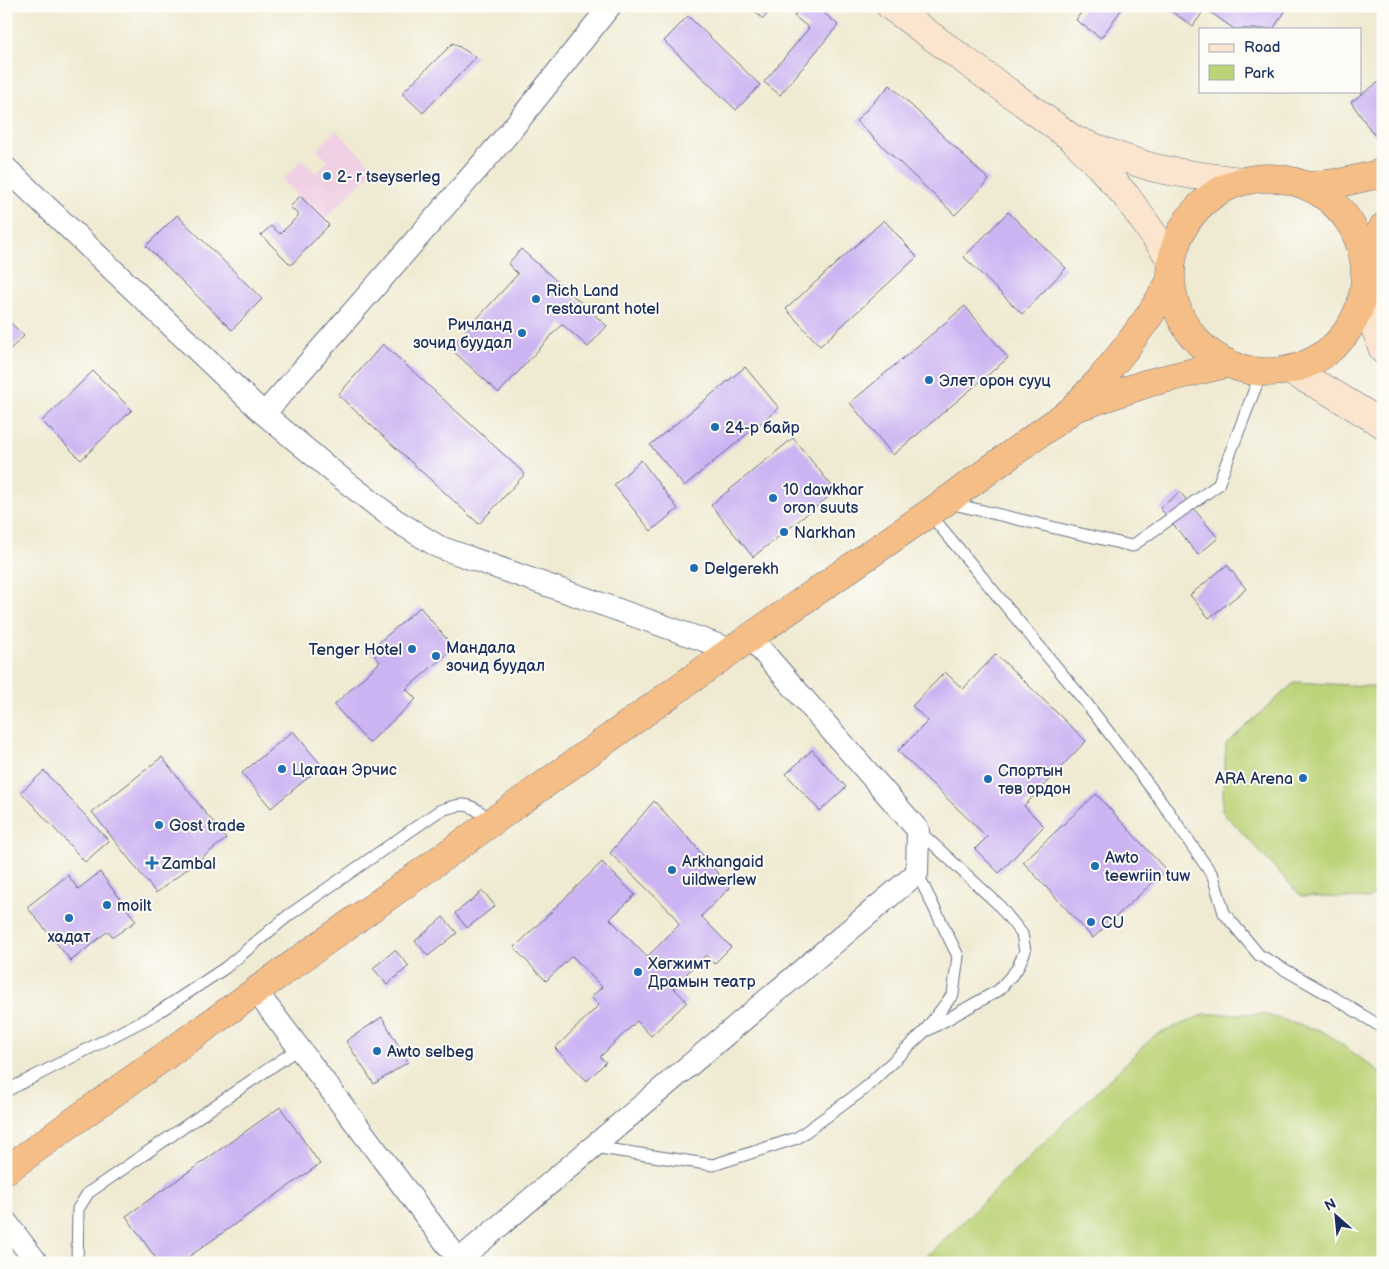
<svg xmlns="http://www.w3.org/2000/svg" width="1389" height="1269" viewBox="0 0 1389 1269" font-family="'Balsamiq Sans',sans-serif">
  <rect width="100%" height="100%" fill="#fdfcf7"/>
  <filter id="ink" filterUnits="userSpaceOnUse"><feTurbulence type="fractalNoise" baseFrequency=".02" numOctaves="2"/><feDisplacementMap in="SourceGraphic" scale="10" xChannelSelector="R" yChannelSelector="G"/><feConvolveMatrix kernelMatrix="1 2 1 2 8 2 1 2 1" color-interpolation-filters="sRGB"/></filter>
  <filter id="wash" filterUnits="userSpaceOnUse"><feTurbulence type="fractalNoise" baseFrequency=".0096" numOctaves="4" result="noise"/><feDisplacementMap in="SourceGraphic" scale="20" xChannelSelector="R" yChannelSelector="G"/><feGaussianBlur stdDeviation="1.12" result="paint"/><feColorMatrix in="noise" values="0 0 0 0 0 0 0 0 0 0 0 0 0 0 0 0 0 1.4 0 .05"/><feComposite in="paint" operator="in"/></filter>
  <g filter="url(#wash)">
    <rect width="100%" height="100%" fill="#efead1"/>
    <path fill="#f0d0e4" d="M 336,130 L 375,169 L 324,220 L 282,180 L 302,160 L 316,173 L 328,161 L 317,150 Z"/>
    <path fill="#bcd377" stroke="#6c816a" d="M 1295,682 L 1383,687 L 1383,887 L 1369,899 L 1301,896 L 1222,811 L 1226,744 Z
      M 1205,1014 L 1264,1014 L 1326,1033 L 1377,1070 L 1383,1079 L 1383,1263 L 920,1263 L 1154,1036 Z"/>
    <g id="blocks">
      <path fill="#ccb4f3" d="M 749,6 L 774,6 L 763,19 Z
        M 802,6 L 816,6 L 838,25 L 780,95 L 764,82 L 809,28 L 794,16 Z
        M 1085,6 L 1124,6 L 1101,38 L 1076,20 Z
        M 1170,6 L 1207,6 L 1193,26 L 1168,9 Z
        M 1215,6 L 1289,6 L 1273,29 L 1234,29 L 1210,12 Z
        M 688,16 L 760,85 L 736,110 L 664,41 Z
        M 453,43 L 476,57 L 423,113 L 402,93 Z
        M 1383,79 L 1383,129 L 1374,135 L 1351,102 Z
        M 890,85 L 989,180 L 955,215 L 856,121 Z
        M 300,196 L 329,225 L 291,265 L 261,235 L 271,226 L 280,234 L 299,215 L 290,207 Z
        M 1008,212 L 1066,268 L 1022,314 L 964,257 Z
        M 177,215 L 262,299 L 232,330 L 146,246 Z
        M 884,220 L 917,257 L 820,346 L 786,309 Z
        M 521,249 L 607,326 L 588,347 L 562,324 L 499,393 L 450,348 L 518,274 L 508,264 Z
        M 965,306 L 1008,358 L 893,455 L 850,403 Z
        M 6,318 L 24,336 L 6,353 Z
        M 383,344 L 525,474 L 479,524 L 338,395 Z
        M 745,367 L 779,408 L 684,486 L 650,445 Z
        M 93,371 L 132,410 L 81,460 L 42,421 Z
        M 793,438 L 836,491 L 753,557 L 711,505 Z
        M 641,460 L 678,509 L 651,531 L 614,485 Z
        M 1180,492 L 1218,538 L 1198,555 L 1160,508 Z
        M 1227,565 L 1246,589 L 1209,618 L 1190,595 Z
        M 420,607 L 454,648 L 406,689 L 416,699 L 369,743 L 334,705 L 380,662 L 370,650 Z
        M 996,654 L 1086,741 L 1024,806 L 1044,826 L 999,873 L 975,849 L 987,837 L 898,751 L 928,721 L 912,706 L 945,672 L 963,689 Z
        M 293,731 L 322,766 L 271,808 L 242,773 Z
        M 812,750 L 846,787 L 820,811 L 786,774 Z
        M 162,757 L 226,839 L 156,893 L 92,812 Z
        M 44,771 L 109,841 L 85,862 L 21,792 Z
        M 1096,794 L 1166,870 L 1093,938 L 1023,862 Z
        M 654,801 L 692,842 L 730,888 L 701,916 L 731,947 L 714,964 L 706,955 L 673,987 L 687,1002 L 651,1036 L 637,1021 L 600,1057 L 606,1062 L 587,1081 L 555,1048 L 599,1005 L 591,997 L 602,987 L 572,956 L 546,981 L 514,948 L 602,862 L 635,895 L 610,919 L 647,957 L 679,925 L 673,914 L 610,853 Z
        M 100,872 L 136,921 L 113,937 L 108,931 L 71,961 L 27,907 L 68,875 L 78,889 Z
        M 483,891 L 495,906 L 467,928 L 455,913 Z
        M 443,917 L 457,933 L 428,956 L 415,941 Z
        M 395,950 L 409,966 L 387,985 L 373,968 Z
        M 382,1017 L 408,1062 L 374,1084 L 346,1041 Z
        M 280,1107 L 320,1164 L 180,1263 L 159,1263 L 126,1216 Z"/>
    </g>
  </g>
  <g filter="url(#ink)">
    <use href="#blocks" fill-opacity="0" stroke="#657086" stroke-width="1"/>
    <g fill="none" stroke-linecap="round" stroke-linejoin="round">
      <g stroke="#657086" stroke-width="13">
        <path id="lane" d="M 949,503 L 1132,546 L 1218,485 L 1261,373
          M 929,513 L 1087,704 L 1161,801 L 1213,876 L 1224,913 L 1259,955 L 1333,997 L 1383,1028
          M 918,830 L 998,904 L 1022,934 L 1025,951 L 1017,969 L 999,990 L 928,1030
          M 6,1091 L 154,1015 L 225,968 L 289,915 L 439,811 C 467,801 470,803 492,822
          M 593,1147 L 713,1165 L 797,1138 L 863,1090 L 924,1032 L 953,994 L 958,956 L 917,873
          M 77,1263 L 78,1209 L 88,1193 L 299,1048"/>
      </g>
      <g stroke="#657086" stroke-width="24">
        <path id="street" d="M 6,168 L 264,414 L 336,474 L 395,520 L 439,547 L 732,650
          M 264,414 L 508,134 L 610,6
          M 256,991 L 461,1263
          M 6,1222 L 37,1263
          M 459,1260 L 917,873 L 918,830 L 750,637"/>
      </g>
      <g stroke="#657086" stroke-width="29">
        <path id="secondary" d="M 890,6 L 1073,139 L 1100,167 L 1126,196 L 1171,259
          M 1081,142 C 1106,152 1130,161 1155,168 C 1183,174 1212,178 1241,181
          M 1365,285 L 1375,328 L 1383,350
          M 1290,371 L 1327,390 L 1383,424"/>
      </g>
      <g stroke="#657086" stroke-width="29">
        <path id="highway" d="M1171 275a97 97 0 1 1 194 0a97 97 0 1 1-194 0Z
          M 1309,186 L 1344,182 L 1383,173
          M 1365,263 L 1383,227
          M 1078,407 L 1148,383 L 1226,364
          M 6,1170 L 732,650 L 945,502 L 1072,410 L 1100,380 L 1125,349 L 1149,316 L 1170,282"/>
      </g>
      <use href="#lane" stroke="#fff" stroke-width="11"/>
      <use href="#street" stroke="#fff" stroke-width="22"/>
      <use href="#secondary" stroke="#fbe5cf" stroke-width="28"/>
      <use href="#highway" stroke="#f6be87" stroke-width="28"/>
    </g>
  </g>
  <g fill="#1f6fb2" stroke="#fdfcf7" stroke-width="2">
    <circle cx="327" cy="176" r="5"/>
    <circle cx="536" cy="299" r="5"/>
    <circle cx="522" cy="333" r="5"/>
    <circle cx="929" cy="380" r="5"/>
    <circle cx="715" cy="427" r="5"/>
    <circle cx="773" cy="498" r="5"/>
    <circle cx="784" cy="532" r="5"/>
    <circle cx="694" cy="568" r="5"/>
    <circle cx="412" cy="649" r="5"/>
    <circle cx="436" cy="656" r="5"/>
    <circle cx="282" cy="769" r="5"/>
    <circle cx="1303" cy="778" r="5"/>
    <circle cx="988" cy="779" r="5"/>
    <circle cx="159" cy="825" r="5"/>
    <path d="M149.5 855.5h5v5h5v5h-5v5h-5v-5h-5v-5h5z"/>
    <circle cx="1095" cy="866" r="5"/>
    <circle cx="672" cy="870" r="5"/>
    <circle cx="107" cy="905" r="5"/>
    <circle cx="69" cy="918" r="5"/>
    <circle cx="1091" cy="922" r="5"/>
    <circle cx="638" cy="972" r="5"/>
    <circle cx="377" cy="1051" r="5"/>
  </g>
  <g text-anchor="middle" stroke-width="4" stroke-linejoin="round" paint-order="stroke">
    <g font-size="16" fill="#1b2f5e" stroke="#fdfcf7" text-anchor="start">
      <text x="337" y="182">2- r tseyserleg</text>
      <text x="546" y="296">Rich Land<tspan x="546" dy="18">restaurant hotel</tspan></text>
      <text x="512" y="330" text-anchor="end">Ричланд<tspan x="512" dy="18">зочид буудал</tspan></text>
      <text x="939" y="386">Элет орон сууц</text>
      <text x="725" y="433">24-р байр</text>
      <text x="783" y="495">10 dawkhar<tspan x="783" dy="18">oron suuts</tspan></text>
      <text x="794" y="538">Narkhan</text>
      <text x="704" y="574">Delgerekh</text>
      <text x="446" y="653">Мандала<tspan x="446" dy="18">зочид буудал</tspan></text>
      <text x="402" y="655" text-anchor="end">Tenger Hotel</text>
      <text x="292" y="775">Цагаан Эрчис</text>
      <text x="998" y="776">Спортын<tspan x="998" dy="18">төв ордон</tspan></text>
      <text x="1293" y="784" text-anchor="end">ARA Arena</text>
      <text x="169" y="831">Gost trade</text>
      <text x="1105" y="863">Awto<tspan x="1105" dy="18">teewriin tuw</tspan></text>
      <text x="682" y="867">Arkhangaid<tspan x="682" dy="18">uildwerlew</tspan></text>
      <text x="162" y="869">Zambal</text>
      <text x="117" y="911">moilt</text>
      <text x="1101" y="928">CU</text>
      <text x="69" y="942" text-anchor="middle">хадат</text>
      <text x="648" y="969">Хөгжимт<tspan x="648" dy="18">Драмын театр</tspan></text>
      <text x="387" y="1057">Awto selbeg</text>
    </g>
  </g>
  <rect width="1389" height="1269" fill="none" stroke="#fdfcf7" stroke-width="25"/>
  <rect x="1199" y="28" width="162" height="65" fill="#fdfcf7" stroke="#a3aaba"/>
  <rect x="1209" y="44" width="25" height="8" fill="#fbe5cf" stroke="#a3aaba"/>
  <text x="1244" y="52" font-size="15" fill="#1b2f5e">Road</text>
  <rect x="1209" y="65" width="25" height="15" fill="#bcd377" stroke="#a3aaba"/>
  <text x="1244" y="78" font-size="15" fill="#1b2f5e">Park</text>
  <g transform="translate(1336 1216) rotate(333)" stroke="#fdfcf7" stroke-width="4" paint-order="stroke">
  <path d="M0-4L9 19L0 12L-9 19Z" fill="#1b2f5e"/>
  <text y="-8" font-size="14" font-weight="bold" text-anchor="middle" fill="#1b2f5e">N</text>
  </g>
</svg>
